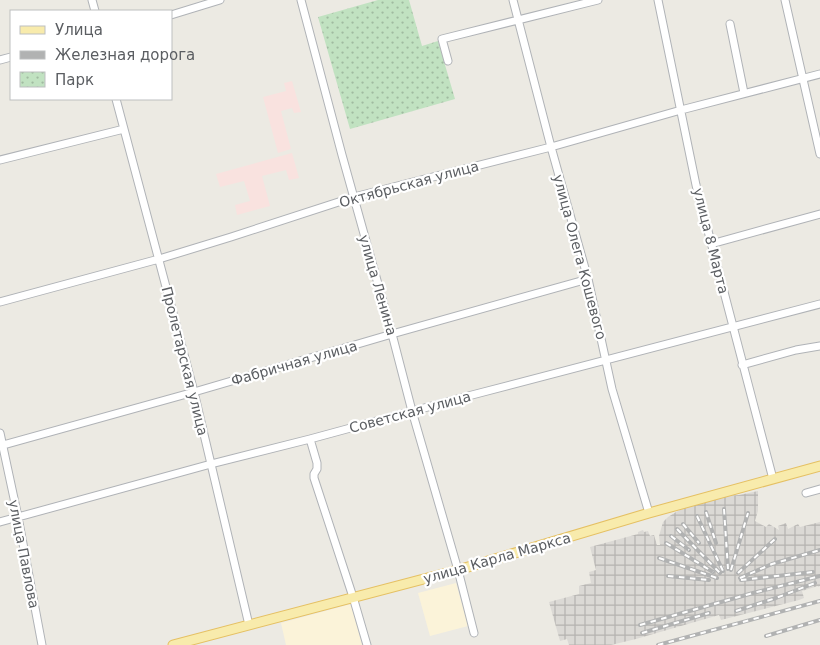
<svg xmlns="http://www.w3.org/2000/svg" width="820" height="645" viewBox="0 0 820 645" font-family="'DejaVu Sans',sans-serif">
  <defs>
    <pattern id="industrial-grid" width="8" height="8" patternUnits="userSpaceOnUse" patternTransform="scale(1.25)"><rect width="8" height="8" fill="#dbd9d5"/><path d="M0 4h8M4 0v8" fill="none" stroke="#b5b3b0"/></pattern>
    <pattern id="park-dots" width="8" height="8" patternUnits="userSpaceOnUse" patternTransform="scale(1.25)"><rect width="8" height="8" fill="#c1e2c1"/><path d="M2 2h.1M6 6h.1" fill="none" stroke="#a0baa0" stroke-width="1.8" stroke-linecap="round"/></pattern>
  </defs>
  <rect width="100%" height="100%" fill="#eceae3"/>
  <path fill="#fbf3d9" d="M 456,583 L 468,626 L 430,636 L 418,593 Z
    M 351,604 L 362,645 L 286,645 L 281,623 Z"/>
  <path fill="url(#industrial-grid)" d="M 758,491 L 758,511 L 755,521 L 766,527 L 769,524 L 779,530 L 778,526 L 786,523 L 788,529 L 798,524 L 800,527 L 820,522 L 820,586 L 818,587 L 818,586 L 802,591 L 804,598 L 799,600 L 721,620 L 719,615 L 636,639 L 611,645 L 569,645 L 567,639 L 560,641 L 549,602 L 579,594 L 579,586 L 591,583 L 589,572 L 596,570 L 590,547 L 638,534 L 638,532 L 643,530 L 644,532 L 648,531 L 650,536 L 654,535 L 657,545 L 660,545 L 659,536 L 663,522 L 668,517 L 676,512 L 684,508 L 725,496 L 739,495 Z"/>
  <path fill="#f9e2df" d="M 292,81 L 301,112 L 294,113 L 292,108 L 281,111 L 291,149 L 278,153 L 263,97 L 286,91 L 284,83 Z
    M 292,153 L 299,178 L 289,180 L 286,170 L 262,176 L 270,206 L 237,215 L 235,205 L 250,201 L 244,181 L 220,187 L 216,174 Z"/>
  <path fill="url(#park-dots)" d="M 378,0 L 409,0 L 422,46 L 438,41 L 455,99 L 350,129 L 318,17 Z"/>
  <g fill="none" stroke-linecap="round" stroke-linejoin="round">
    <g stroke="#b0b3b7" stroke-width="9">
      <path id="minor" d="M 92,0 L 95,11
        M 301,0 L 342,155 L 392,334 L 412,411 L 458,570 L 474,633
        M 513,0 L 551,147 L 588,279 L 612,389 L 649,513
        M 658,0 L 696,185 L 773,479
        M 785,0 L 820,154
        M 171,15 L 220,0
        M 730,24 L 744,93
        M 0,60 L 11,57
        M 448,61 L 442,39 L 598,0
        M 116,99 L 194,392 L 249,625
        M 0,160 L 124,129
        M 711,244 L 820,214
        M 0,302 L 159,259 L 231,237 L 354,197 L 551,147 L 681,110 L 820,74
        M 742,365 L 796,350 L 820,346
        M 0,433 L 18,517 L 42,645
        M 310,439 L 317,463 L 317,469 L 314,474 L 314,478 L 353,597 L 367,645
        M 0,446 L 194,392 L 392,334 L 588,279
        M 806,493 L 820,489
        M 0,522 L 211,464 L 310,439 L 472,395 L 820,304"/>
    </g>
    <g stroke="#e5c063" stroke-width="11">
      <path id="major" d="M 173,645 L 458,570 L 649,513 L 820,466"/>
    </g>
    <use href="#minor" stroke="#fff" stroke-width="7"/>
    <use href="#major" stroke="#f8ebac" stroke-width="9"/>
    <g stroke="#b1b2b2" stroke-width="4">
      <path id="rail" d="M 724,509 L 728,569
        M 706,512 L 716,543
        M 697,516 L 723,571
        M 683,524 L 699,543
        M 677,529 L 720,573
        M 671,536 L 689,550
        M 666,543 L 713,572
        M 659,558 L 717,578
        M 731,570 L 748,513
        M 738,573 L 775,539
        M 668,576 L 709,580
        M 740,578 L 772,564 L 820,550
        M 741,580 L 813,572
        M 736,611 L 776,598 L 815,583
        M 640,625 L 753,593 L 820,576
        M 642,633 L 709,613
        M 766,636 L 820,620
        M 658,645 L 820,601"/>
    </g>
    <use href="#rail" stroke="#fff" stroke-width="2" stroke-dasharray="5.5" stroke-linecap="butt"/>
  </g>
  <g text-anchor="middle" stroke-width="4.5" stroke-linejoin="round" paint-order="stroke">
    <g font-size="14" fill="#5b5e62" stroke="#fff">
      <text transform="translate(409 184) rotate(-15)" y="5">Октябрьская улица</text>
      <text transform="translate(711 241) rotate(76)" y="5">улица 8 Марта</text>
      <text transform="translate(580 257) rotate(75)" y="5">улица Олега Кошевого</text>
      <text transform="translate(378 285) rotate(74)" y="5">улица Ленина</text>
      <text transform="translate(185 361) rotate(76)" y="5">Пролетарская улица</text>
      <text transform="translate(294 363) rotate(-16)" y="5">Фабричная улица</text>
      <text transform="translate(410 412) rotate(-15)" y="5">Советская улица</text>
      <text transform="translate(24 554) rotate(79)" y="5">улица Павлова</text>
      <text transform="translate(497 558) rotate(-16)" y="5">улица Карла Маркса</text>
    </g>
  </g>
  <rect x="10" y="10" width="162" height="90" fill="#ffffff" stroke="#bdbfc0"/>
  <rect x="20" y="26" width="25" height="8" fill="#f8ebac" stroke="#bdbfc0"/>
  <text x="55" y="35" font-size="15" fill="#5b5e62">Улица</text>
  <rect x="20" y="51" width="25" height="8" fill="#b1b2b2" stroke="#bdbfc0"/>
  <text x="55" y="60" font-size="15" fill="#5b5e62">Железная дорога</text>
  <rect x="20" y="72" width="25" height="15" fill="url(#park-dots)" stroke="#bdbfc0"/>
  <text x="55" y="85" font-size="15" fill="#5b5e62">Парк</text>
</svg>
